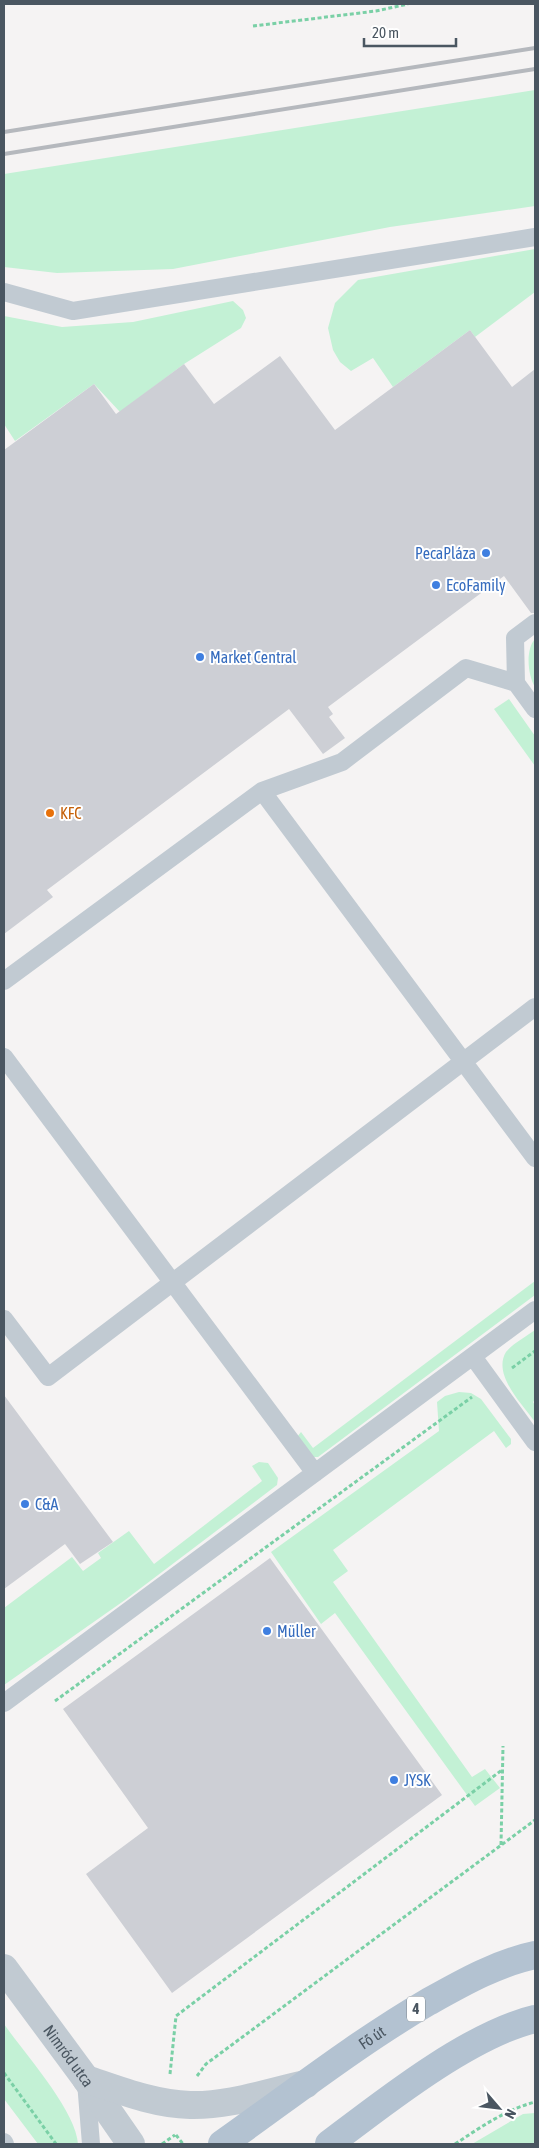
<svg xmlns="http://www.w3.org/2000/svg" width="539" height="2148" viewBox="0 0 539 2148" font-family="'Asap Condensed',sans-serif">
  <rect width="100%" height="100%" fill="#f5f3f3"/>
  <path fill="#c3f1d5" d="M 535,90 L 535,206 L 390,227 L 173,269 L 57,273 L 4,267 L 4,174 Z
    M 535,249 L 535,292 L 475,337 L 470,330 L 393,387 L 373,358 L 351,371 L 340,362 L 333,350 L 328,328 L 335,303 L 358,280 Z
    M 233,301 L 243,310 L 246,318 L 241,328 L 184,364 L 120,412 L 94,384 L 15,441 L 4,424 L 4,316 L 62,327 L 133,322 Z
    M 535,639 L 535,687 C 528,676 525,650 535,639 Z
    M 509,699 L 535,736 L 535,766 L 494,709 Z
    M 535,1281 L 535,1295 L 318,1457 L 309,1457 L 297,1437 L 301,1432 L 313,1448 Z
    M 535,1330 L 535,1400 L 533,1402 L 535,1405 L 535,1422 C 523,1405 492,1375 506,1352 C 512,1344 527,1336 535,1330 Z
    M 459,1392 L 471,1393 L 481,1399 L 511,1439 L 511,1444 L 506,1448 L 494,1431 L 333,1550 L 348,1571 L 333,1582 L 472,1777 L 485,1769 L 500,1788 L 475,1806 L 335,1613 L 321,1624 L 271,1552 L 439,1431 L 437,1402 L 445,1396 Z
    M 259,1462 L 268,1463 L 278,1478 L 277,1485 L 125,1600 L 4,1685 L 4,1608 L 72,1557 L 83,1571 L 101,1558 L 98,1553 L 129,1531 L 154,1564 L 262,1481 L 252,1466 Z
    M 4,2024 C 24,2053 76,2110 78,2144 L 38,2144 L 4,2099 Z
    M 535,2113 L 535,2144 L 472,2144 L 523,2114 Z"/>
  <path fill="#cdcfd5" d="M 470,330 L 512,387 L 535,369 L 535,613 L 531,613 L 504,576 L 328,707 L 333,714 L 329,717 L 345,738 L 323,754 L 289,709 L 47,890 L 53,897 L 4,934 L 4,450 L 94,384 L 116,414 L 184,364 L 214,404 L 280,356 L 335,430 Z
    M 4,1395 L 113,1542 L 80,1564 L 65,1544 L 4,1589 Z
    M 270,1558 L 442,1795 L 172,1993 L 86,1874 L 148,1828 L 63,1709 Z"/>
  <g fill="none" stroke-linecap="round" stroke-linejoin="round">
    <path stroke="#7ad0a6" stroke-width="3" stroke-dasharray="4 2.5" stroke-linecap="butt" d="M 253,26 L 376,11 L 408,4
      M 512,1368 L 535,1351
      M 55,1701 L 472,1397
      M 501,1845 L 503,1746
      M 4,2073 L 56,2144
      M 170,2074 L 176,2016 L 502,1770
      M 197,2076 L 206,2064 L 535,1820
      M 176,2135 L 183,2144
      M 162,2144 L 175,2135
      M 455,2144 C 481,2127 505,2110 535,2102"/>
    <path stroke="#c1cad2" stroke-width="18" d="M 4,292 L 73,311 L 535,237
      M 535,623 L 515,638 L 516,683 L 535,709
      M 262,791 L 535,1158
      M 4,981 L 262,791 L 342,762 L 466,668 L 516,683
      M 4,1057 L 315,1473
      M 4,1319 L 48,1377 L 535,1007
      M 474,1358 L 535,1442
      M 4,1703 L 535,1310
      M 86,2082 L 91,2144
      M 4,2142 L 5,2144"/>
    <g stroke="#c1cad2" stroke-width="28">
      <path id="s1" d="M 4,1968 L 86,2079 L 131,2144"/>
      <path d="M 86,2079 C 119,2090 154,2104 190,2105 C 229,2106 268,2092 306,2084"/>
    </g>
    <g stroke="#b3c2d1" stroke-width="28">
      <path id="s2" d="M 222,2144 C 290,2096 356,2044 428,2002 C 462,1983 497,1963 535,1955"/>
      <path d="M 329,2144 C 383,2103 470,2034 535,2019"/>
    </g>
    <path stroke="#b5b8bd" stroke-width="4" d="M 4,132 L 535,48
      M 4,154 L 535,69"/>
  </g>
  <g fill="#3f7fe0" stroke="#fff" stroke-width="2">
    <circle cx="486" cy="553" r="5"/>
    <circle cx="436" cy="585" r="5"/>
    <circle cx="200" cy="657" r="5"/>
    <circle cx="25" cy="1504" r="5"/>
    <circle cx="267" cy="1631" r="5"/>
    <circle cx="394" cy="1780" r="5"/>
  </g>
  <circle fill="#e8710a" stroke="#fff" stroke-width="2" cx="50" cy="813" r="5"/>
  <g text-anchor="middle" stroke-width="4" stroke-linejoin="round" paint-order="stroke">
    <rect fill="#fff" stroke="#808990" stroke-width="1" x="407" y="1996.5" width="18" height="25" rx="4"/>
    <g font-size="15" font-weight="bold" fill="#4a5661">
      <text x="416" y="2014">4</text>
    </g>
    <g font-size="16" fill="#366cbe" stroke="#fff" text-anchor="start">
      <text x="476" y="559" text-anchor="end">PecaPláza</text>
      <text x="446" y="591">EcoFamily</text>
      <text x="210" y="663">Market Central</text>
      <text x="35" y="1510">C&amp;A</text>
      <text x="277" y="1637">Müller</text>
      <text x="404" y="1786">JYSK</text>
    </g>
    <g font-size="16" fill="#c56008" stroke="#fff" text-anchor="start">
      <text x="60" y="819">KFC</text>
    </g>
    <g font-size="16" fill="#4a5661" stroke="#fff">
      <text dy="6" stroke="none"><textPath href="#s2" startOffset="184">Fő út</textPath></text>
      <text dy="6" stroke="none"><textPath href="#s1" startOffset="109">Nimród utca</textPath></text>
    </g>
  </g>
  <rect width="539" height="2148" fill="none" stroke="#4a5661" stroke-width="10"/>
  <g transform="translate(499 2108) rotate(118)" stroke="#ffffff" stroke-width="4" paint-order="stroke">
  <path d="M0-4L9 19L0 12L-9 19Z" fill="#4a5661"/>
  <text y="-8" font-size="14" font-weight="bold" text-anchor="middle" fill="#4a5661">N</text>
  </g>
  <path d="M364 38v8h92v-8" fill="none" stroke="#4a5661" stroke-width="2.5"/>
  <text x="372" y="38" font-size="15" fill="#4a5661" stroke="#ffffff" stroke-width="4" paint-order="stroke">20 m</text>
</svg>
